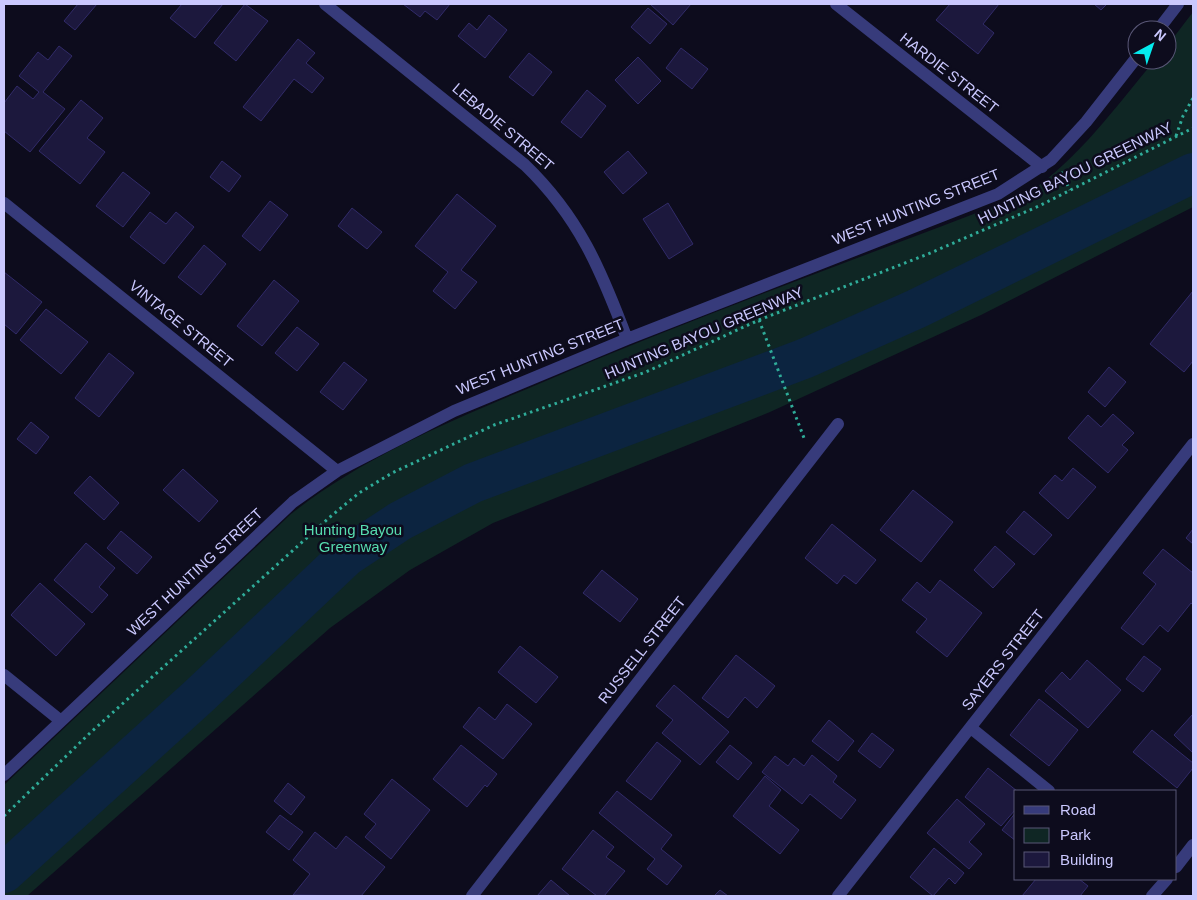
<svg xmlns="http://www.w3.org/2000/svg" width="1197" height="900" viewBox="0 0 1197 900" font-family="Arial,sans-serif">
  <rect width="100%" height="100%" fill="#0d0c1d"/>
  <path fill="#0f2624" d="M 1193,12 L 1193,207 L 981,315 L 770,412 L 493,523 L 410,570 L 330,628 L 27,896 L 4,896 L 4,785 L 291,514 C 366,455 453,420 541,383 C 701,314 866,256 1028,193 C 1079,159 1116,106 1155,60 L 1167,60 L 1167,46 Z"/>
  <g fill="none" stroke-linecap="round" stroke-linejoin="round">
    <path stroke="#0c2440" stroke-width="40" d="M 4,873 L 199,696 L 347,556 L 400,521 L 473,483 L 806,358 L 916,309 L 1193,173"/>
  </g>
  <path fill="#1c183d" stroke="#312b69" d="M 78,4 L 97,4 L 75,30 L 64,21 Z
    M 182,4 L 223,4 L 195,38 L 170,18 Z
    M 245,4 L 268,21 L 236,61 L 214,43 Z
    M 403,4 L 450,4 L 437,20 L 425,11 L 420,17 Z
    M 650,4 L 691,4 L 673,25 Z
    M 950,4 L 999,4 L 983,24 L 994,33 L 978,54 L 936,20 Z
    M 1094,4 L 1107,4 L 1101,10 Z
    M 648,8 L 667,24 L 650,44 L 631,27 Z
    M 489,15 L 507,30 L 485,58 L 458,36 L 469,23 L 477,30 Z
    M 298,39 L 315,53 L 306,63 L 324,78 L 312,93 L 294,79 L 261,121 L 243,107 Z
    M 59,46 L 72,56 L 43,92 L 65,109 L 30,152 L 4,131 L 4,103 L 17,86 L 33,99 L 39,92 L 19,76 L 38,52 L 48,60 Z
    M 681,48 L 708,69 L 692,89 L 666,68 Z
    M 529,53 L 552,72 L 533,96 L 509,77 Z
    M 638,57 L 661,81 L 638,104 L 615,80 Z
    M 587,90 L 606,106 L 581,138 L 561,122 Z
    M 81,100 L 103,118 L 87,138 L 105,152 L 80,184 L 39,151 Z
    M 628,151 L 647,173 L 623,194 L 604,172 Z
    M 222,161 L 241,176 L 229,192 L 210,177 Z
    M 123,172 L 150,193 L 123,227 L 96,206 Z
    M 457,194 L 496,226 L 461,270 L 477,282 L 455,309 L 433,291 L 448,272 L 415,246 Z
    M 270,201 L 288,215 L 260,251 L 242,236 Z
    M 668,203 L 693,244 L 669,259 L 643,219 Z
    M 352,208 L 382,232 L 367,249 L 338,226 Z
    M 150,212 L 166,224 L 176,212 L 194,227 L 164,264 L 130,237 Z
    M 204,245 L 226,264 L 201,295 L 178,277 Z
    M 4,272 L 42,302 L 16,334 L 4,324 Z
    M 274,280 L 299,301 L 262,346 L 237,326 Z
    M 1193,291 L 1193,361 L 1184,372 L 1150,344 Z
    M 46,309 L 88,342 L 61,374 L 20,340 Z
    M 297,327 L 319,344 L 297,371 L 275,353 Z
    M 109,353 L 134,373 L 99,417 L 75,398 Z
    M 344,362 L 367,380 L 343,410 L 320,392 Z
    M 1109,367 L 1126,382 L 1105,407 L 1088,392 Z
    M 1113,414 L 1134,433 L 1122,445 L 1128,450 L 1108,473 L 1068,438 L 1088,415 L 1101,427 Z
    M 31,422 L 49,437 L 36,454 L 17,439 Z
    M 1073,468 L 1096,487 L 1068,519 L 1039,493 L 1055,475 L 1062,481 Z
    M 183,469 L 218,501 L 199,522 L 163,490 Z
    M 90,476 L 119,503 L 104,520 L 74,493 Z
    M 913,490 L 953,522 L 921,562 L 880,530 Z
    M 1024,511 L 1052,535 L 1034,555 L 1006,532 Z
    M 832,524 L 876,560 L 856,584 L 844,575 L 837,584 L 805,558 Z
    M 1193,529 L 1193,544 L 1186,538 Z
    M 121,531 L 152,557 L 137,574 L 107,548 Z
    M 86,543 L 115,568 L 99,587 L 108,595 L 92,613 L 54,580 Z
    M 995,546 L 1015,564 L 993,588 L 974,570 Z
    M 1163,549 L 1193,573 L 1193,605 L 1191,603 L 1168,632 L 1160,625 L 1143,645 L 1121,628 L 1156,584 L 1143,573 Z
    M 602,570 L 638,599 L 620,622 L 583,593 Z
    M 940,580 L 982,613 L 947,657 L 916,632 L 927,619 L 902,600 L 917,582 L 930,593 Z
    M 40,583 L 85,624 L 56,656 L 11,615 Z
    M 520,646 L 558,677 L 536,703 L 498,672 Z
    M 736,655 L 775,686 L 757,708 L 745,697 L 728,718 L 702,698 Z
    M 1144,656 L 1161,669 L 1143,692 L 1126,679 Z
    M 1087,660 L 1121,690 L 1088,728 L 1045,691 L 1062,672 L 1070,680 Z
    M 674,685 L 729,732 L 700,765 L 662,733 L 673,720 L 656,706 Z
    M 1039,699 L 1078,730 L 1049,766 L 1010,735 Z
    M 507,704 L 532,724 L 503,759 L 463,727 L 479,707 L 495,720 Z
    M 1193,714 L 1193,753 L 1174,735 Z
    M 829,720 L 854,741 L 838,761 L 812,741 Z
    M 1152,730 L 1193,763 L 1193,768 L 1177,788 L 1133,752 Z
    M 872,733 L 894,750 L 880,768 L 858,751 Z
    M 657,742 L 681,761 L 651,800 L 626,781 Z
    M 461,745 L 497,774 L 487,787 L 485,785 L 467,807 L 433,779 Z
    M 730,745 L 752,763 L 738,780 L 716,762 Z
    M 812,755 L 837,776 L 833,782 L 856,800 L 841,819 L 810,794 L 802,804 L 762,772 L 775,756 L 788,766 L 794,758 L 804,766 Z
    M 988,768 L 1017,791 L 1016,809 L 1001,826 L 965,797 Z
    M 765,776 L 781,790 L 769,806 L 799,830 L 780,854 L 733,816 Z
    M 392,779 L 430,810 L 391,859 L 365,837 L 376,824 L 364,814 Z
    M 288,783 L 305,797 L 291,815 L 274,801 Z
    M 617,791 L 672,835 L 661,849 L 682,866 L 667,885 L 647,869 L 655,859 L 599,813 Z
    M 957,799 L 985,824 L 969,842 L 982,854 L 969,869 L 927,833 Z
    M 1016,812 L 1016,841 L 1002,830 Z
    M 280,815 L 303,832 L 289,850 L 266,832 Z
    M 593,830 L 614,847 L 606,857 L 625,871 L 604,896 L 597,896 L 562,869 Z
    M 315,832 L 336,849 L 346,836 L 385,867 L 361,896 L 293,895 L 310,874 L 293,860 Z
    M 934,848 L 964,873 L 955,884 L 949,878 L 933,896 L 910,877 Z
    M 1036,879 L 1079,879 L 1088,886 L 1080,896 L 1022,896 Z
    M 551,880 L 570,896 L 537,896 Z
    M 720,890 L 728,896 L 714,896 Z"/>
  <g fill="none" stroke-linecap="round" stroke-linejoin="round">
    <path stroke="#2fac99" stroke-width="3" stroke-dasharray="2.5 4" stroke-linecap="butt" d="M 1176,136 L 1183,116 L 1193,98
      M 1061,172 L 1070,190
      M 759,320 L 804,438
      M 4,816 L 90,733 L 330,517 L 359,493 L 392,473 L 494,425 L 646,372 L 759,320 L 928,254 L 1039,206 L 1193,128"/>
    <path stroke="#373b7b" stroke-width="12" d="M 325,4 L 525,165 C 579,217 601,270 627,339
      M 836,4 L 1042,167
      M 1158,30 L 1178,4
      M 4,203 L 337,471
      M 4,675 L 61,721
      M 971,728 L 1049,791
      M 4,775 L 293,502 L 337,471 L 454,411 L 627,339 L 998,194 L 1051,160 L 1086,122 L 1137,57
      M 1176,867 L 1193,845
      M 472,896 L 838,424
      M 838,896 L 1193,444
      M 1152,896 L 1167,879"/>
  </g>
  <g text-anchor="middle" stroke-width="5" stroke-linejoin="round" paint-order="stroke">
    <g font-size="15" fill="#cac8fe" stroke="#0d0c1d">
      <text transform="translate(949 73) rotate(38)" y="5">HARDIE STREET</text>
      <text transform="translate(503 127) rotate(40)" y="5">LEBADIE STREET</text>
      <text transform="translate(1075 173) rotate(-26)" y="5">HUNTING BAYOU GREENWAY</text>
      <text transform="translate(916 207) rotate(-22)" y="5">WEST HUNTING STREET</text>
      <text transform="translate(181 324) rotate(39)" y="5">VINTAGE STREET</text>
      <text transform="translate(704 333) rotate(-23)" y="5">HUNTING BAYOU GREENWAY</text>
      <text transform="translate(540 357) rotate(-22)" y="5">WEST HUNTING STREET</text>
      <text transform="translate(195 572) rotate(-43)" y="5">WEST HUNTING STREET</text>
      <text transform="translate(642 650) rotate(-52)" y="5">RUSSELL STREET</text>
      <text transform="translate(1003 660) rotate(-52)" y="5">SAYERS STREET</text>
    </g>
    <g font-size="15" fill="#57dcaf" stroke="#0d0c1d">
      <text x="353" y="535">Hunting Bayou<tspan x="353" dy="17">Greenway</tspan></text>
    </g>
  </g>
  <rect width="1197" height="900" fill="none" stroke="#cac8fe" stroke-width="10"/>
  <rect x="1014" y="790" width="162" height="90" fill="#0d0c1d" stroke="#595777"/>
  <rect x="1024" y="806" width="25" height="8" fill="#373b7b" stroke="#595777"/>
  <text x="1060" y="815" font-size="15" fill="#cac8fe">Road</text>
  <rect x="1024" y="828" width="25" height="15" fill="#0f2624" stroke="#595777"/>
  <text x="1060" y="840" font-size="15" fill="#cac8fe">Park</text>
  <rect x="1024" y="852" width="25" height="15" fill="#1c183d" stroke="#595777"/>
  <text x="1060" y="865" font-size="15" fill="#cac8fe">Building</text>
  <g transform="translate(1152 45) rotate(40)"><circle r="24" fill="#0d0c1d" stroke="#595777"/>
  <path d="M0-4L9 19L0 12L-9 19Z" fill="#04ebee"/>
  <text y="-8" font-size="14" font-weight="bold" text-anchor="middle" fill="#cac8fe">N</text>
  </g>
</svg>
